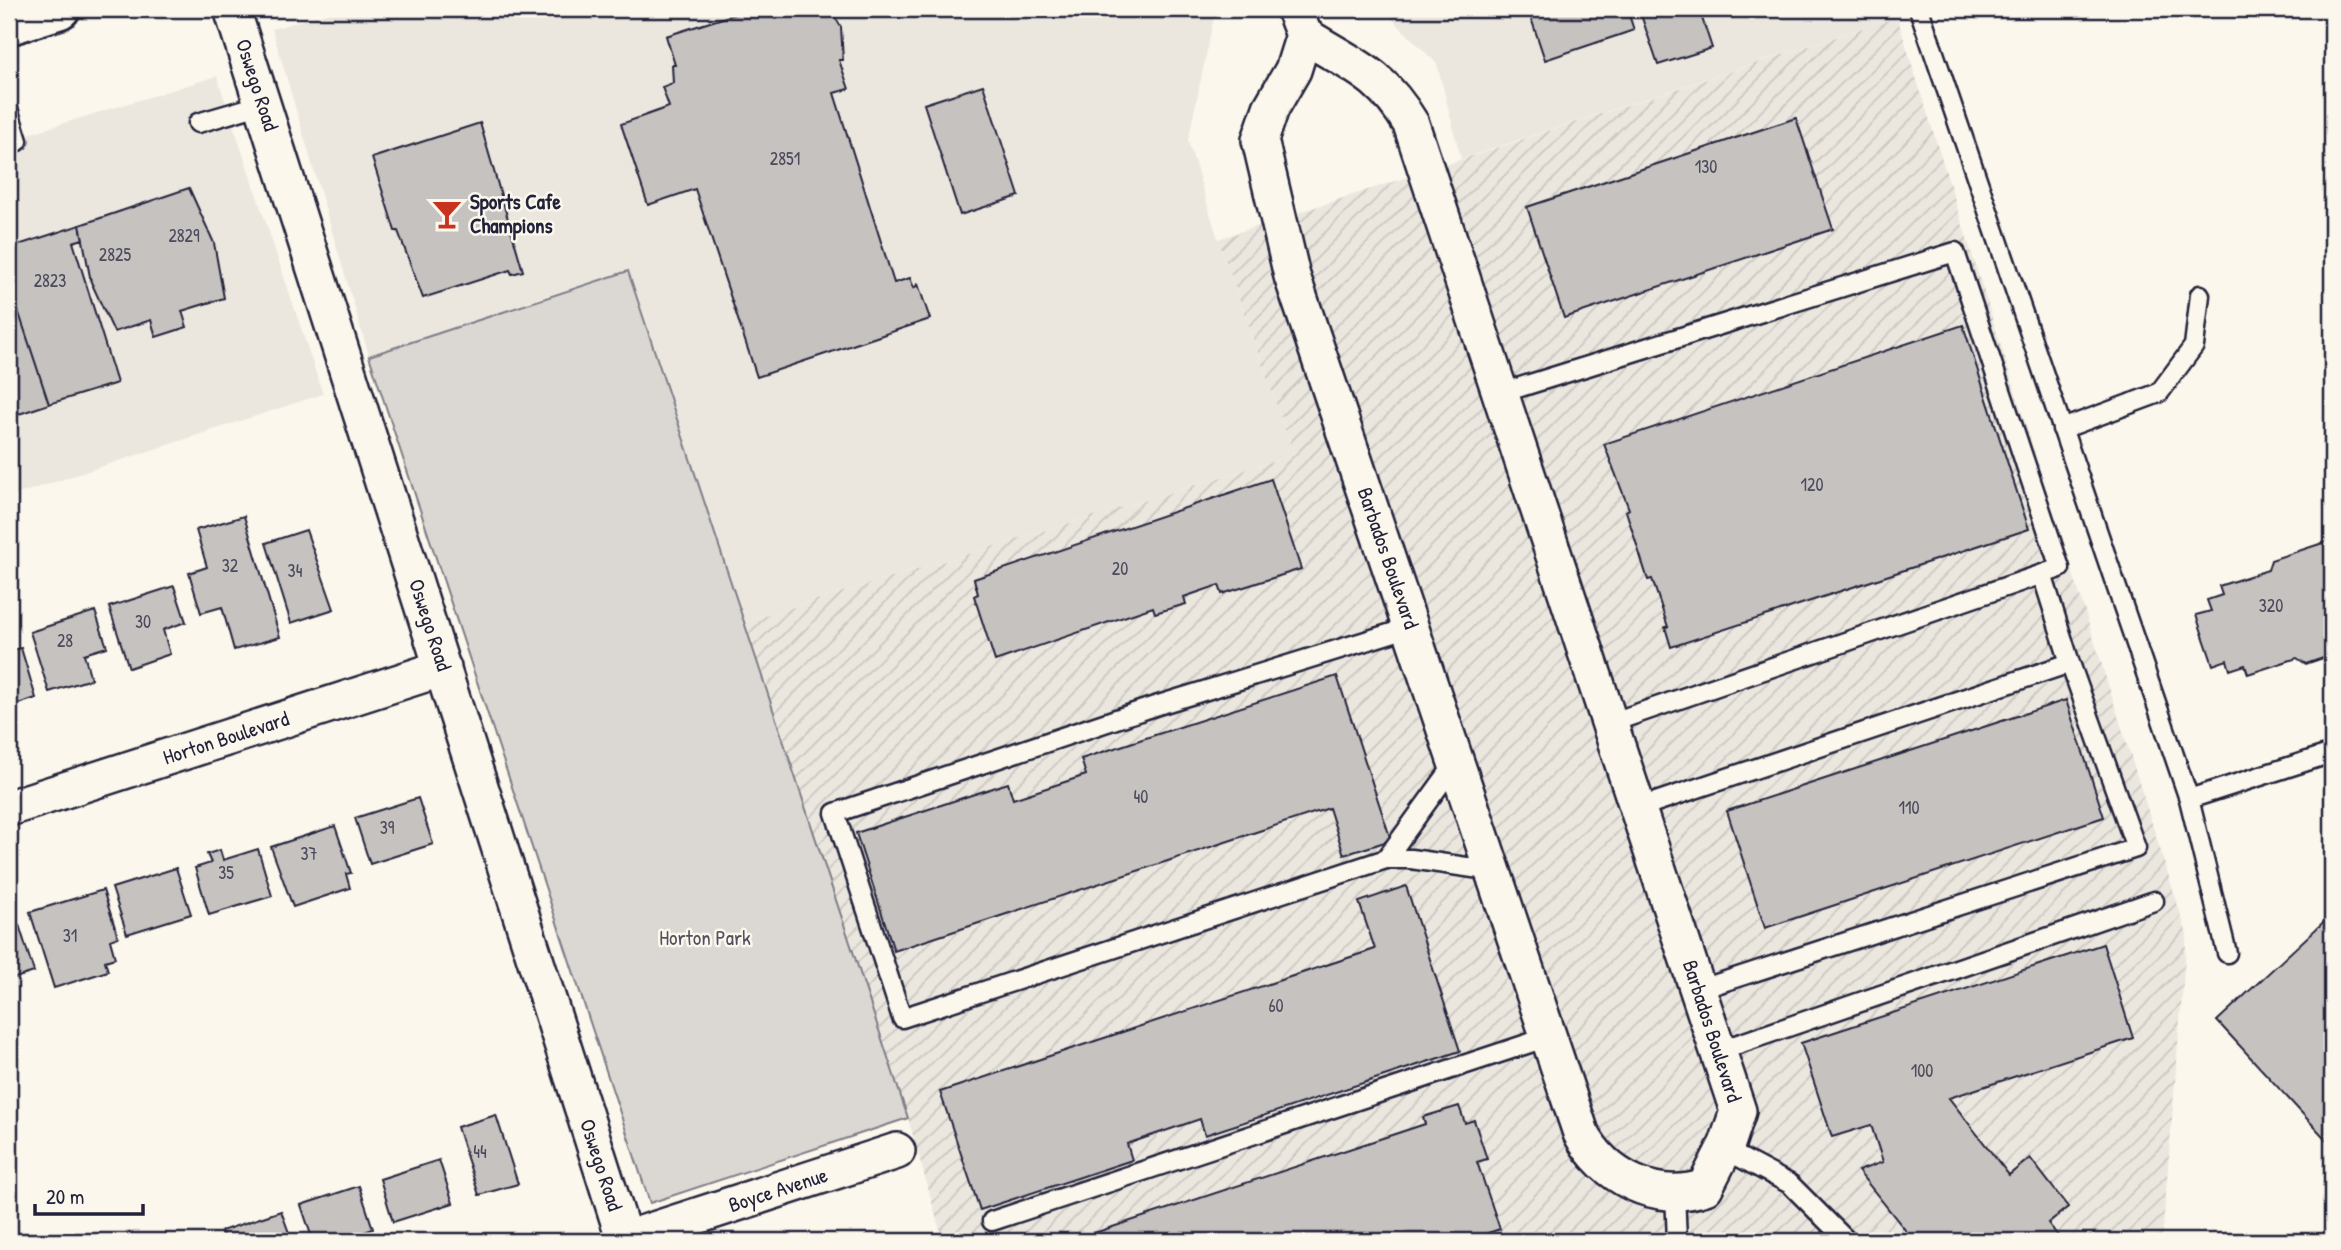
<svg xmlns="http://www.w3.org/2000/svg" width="2341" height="1250" viewBox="0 0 2341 1250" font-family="'Patrick Hand',sans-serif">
  <defs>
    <pattern id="industrial-furrows" width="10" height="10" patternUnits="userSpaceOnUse" patternTransform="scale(1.75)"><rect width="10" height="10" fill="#ebe7df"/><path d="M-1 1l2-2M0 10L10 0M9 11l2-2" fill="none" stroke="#c9c6c0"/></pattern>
  </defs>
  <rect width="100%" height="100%" fill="#fbf7ec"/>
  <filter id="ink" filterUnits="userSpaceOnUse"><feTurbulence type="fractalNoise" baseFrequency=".0143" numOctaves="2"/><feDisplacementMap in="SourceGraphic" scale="14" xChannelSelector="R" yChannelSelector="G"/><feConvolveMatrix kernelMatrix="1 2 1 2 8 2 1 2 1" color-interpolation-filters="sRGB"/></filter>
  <g filter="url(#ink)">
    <path fill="#ebe7df" d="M 340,9 L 1212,9 L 1214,17 L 1188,141 L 1218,239 L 1294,455 L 744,622 L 628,271 L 369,356 L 272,29 Z
      M 1382,9 L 1895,9 L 1897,17 L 1461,159 L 1437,64 Z
      M 217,76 L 323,394 L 9,497 L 9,140 Z"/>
    <path fill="url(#industrial-furrows)" d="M 1897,17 L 2187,934 L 2162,1241 L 943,1241 L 908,1118 L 744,622 L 1294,455 L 1218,239 Z"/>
    <path fill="#dbd8d3" stroke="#7e7d87" stroke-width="2" d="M 628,271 L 908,1118 L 650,1203 L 369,356 Z"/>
    <path fill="#c6c2c0" stroke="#22223b" stroke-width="2" d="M 751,9 L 842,9 L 833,14 L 841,27 L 843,60 L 839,60 L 849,89 L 834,93 L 894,283 L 910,278 L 914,288 L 918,284 L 930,319 L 757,377 L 695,189 L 648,205 L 621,124 L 669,107 L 662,87 L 673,83 L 672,65 L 675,65 L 666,36 Z
      M 1528,9 L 1627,9 L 1634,30 L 1545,60 Z
      M 1639,9 L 1699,9 L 1712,48 L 1658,65 Z
      M 983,85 L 1019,196 L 960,215 L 924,104 Z
      M 1796,118 L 1833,229 L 1564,318 L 1527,207 Z
      M 480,123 L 523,271 L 512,274 L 510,270 L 423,298 L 398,231 L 395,231 L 372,158 Z
      M 189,188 L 214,243 L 224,298 L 182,311 L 187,327 L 156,337 L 151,320 L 114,332 L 91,282 L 80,225 Z
      M 80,225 L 83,239 L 73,242 L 117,383 L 49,404 L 13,295 L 16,291 L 9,269 L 9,248 Z
      M 13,295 L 49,404 L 19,414 L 9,382 L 9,296 Z
      M 1963,325 L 2029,529 L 1671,647 L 1665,627 L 1668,627 L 1652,579 L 1648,580 L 1626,511 L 1629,509 L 1604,444 Z
      M 1271,479 L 1301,569 L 1222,594 L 1219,585 L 1184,597 L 1186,604 L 1155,613 L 1153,607 L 995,661 L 974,596 L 978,594 L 974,579 Z
      M 244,516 L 280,637 L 234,650 L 222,607 L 201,613 L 189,573 L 207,567 L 196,530 Z
      M 306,530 L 334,609 L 291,623 L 266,543 Z
      M 2332,540 L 2332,655 L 2306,664 L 2297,658 L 2248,674 L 2245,665 L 2230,670 L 2227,660 L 2213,665 L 2196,615 L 2211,611 L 2207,600 L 2222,595 L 2219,586 L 2268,570 L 2271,560 Z
      M 174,586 L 186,622 L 163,630 L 170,654 L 129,668 L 109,607 Z
      M 95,611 L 107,647 L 84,654 L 91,679 L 49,692 L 30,632 Z
      M 21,648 L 36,698 L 9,707 L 9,651 Z
      M 1337,676 L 1391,840 L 1344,855 L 1329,808 L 894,951 L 856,833 L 1008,783 L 1013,799 L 1086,775 L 1081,759 Z
      M 2066,700 L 2104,817 L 1765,928 L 1727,811 Z
      M 418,798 L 433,844 L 370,864 L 355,818 Z
      M 335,826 L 351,873 L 346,874 L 350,888 L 293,907 L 271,847 Z
      M 258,849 L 272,896 L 209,915 L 195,868 L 211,863 L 207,854 L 220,850 L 223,860 Z
      M 176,868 L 191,914 L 127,934 L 112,888 Z
      M 1406,886 L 1460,1051 L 1205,1135 L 1200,1119 L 1127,1144 L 1132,1160 L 980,1210 L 940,1092 L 1375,949 L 1359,902 Z
      M 103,890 L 118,937 L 110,940 L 115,958 L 105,961 L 108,971 L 54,988 L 30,912 Z
      M 2332,914 L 2332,1146 L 2217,1021 Z
      M 9,918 L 12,927 L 19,925 L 34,972 L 9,980 Z
      M 2103,944 L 2133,1038 L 1949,1098 L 2009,1175 L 2030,1158 L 2068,1207 L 2048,1223 L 2062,1241 L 1914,1241 L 1858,1171 L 1883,1162 L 1871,1125 L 1832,1137 L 1801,1043 Z
      M 1459,1106 L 1465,1123 L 1474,1120 L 1487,1159 L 1477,1162 L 1500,1229 L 1464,1241 L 1461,1235 L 1441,1241 L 1070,1241 L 1425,1124 L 1423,1117 Z
      M 496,1115 L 518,1184 L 479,1195 L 457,1127 Z
      M 439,1160 L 453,1203 L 393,1222 L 380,1179 Z
      M 359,1186 L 373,1229 L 347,1238 L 348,1241 L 313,1241 L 301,1205 Z
      M 281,1211 L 292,1241 L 225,1241 L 221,1231 Z"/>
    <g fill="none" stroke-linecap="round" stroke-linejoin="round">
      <g stroke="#22223b" stroke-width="23">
        <path id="service" d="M 1919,9 L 2189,799 L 2332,753
          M 9,112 L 18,141
          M 198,123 L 263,104
          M 1501,393 L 1955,252 L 2060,568 L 1610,723
          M 2062,429 L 2159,393 L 2194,346 L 2200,295
          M 1457,761 L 1386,859 L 1411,859 L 1494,871
          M 2189,799 L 2227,953
          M 1638,808 L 2070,663 L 2042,574
          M 1386,859 L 902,1018 L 835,813 L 1155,706 L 1411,627
          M 1698,990 L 2136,848 L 2070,663
          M 1718,1051 L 2154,901
          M 1724,1149 L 1790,1184 L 1847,1241
          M 1675,1192 L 1677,1241
          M 992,1221 L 1551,1036"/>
      </g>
      <g stroke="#22223b" stroke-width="40">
        <path id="minor" d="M 232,9 L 625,1241
          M 1294,9 L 1304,35 L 1293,70 L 1271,108 L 1260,140 L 1292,276 L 1581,1133 C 1604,1177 1656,1204 1705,1187 L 1727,1144 L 1738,1111 L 1411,124 C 1380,72 1353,66 1304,35
          M 9,808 L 443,668
          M 620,1241 L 897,1151"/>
      </g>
      <g stroke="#22223b" stroke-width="44">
        <path id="primary" d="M 9,25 L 60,9"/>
      </g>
      <use href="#service" stroke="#fbf7ec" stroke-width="18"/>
      <use href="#minor" stroke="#fbf7ec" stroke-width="35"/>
      <use href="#primary" stroke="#fbf7ec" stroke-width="38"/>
    </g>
  </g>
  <defs>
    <g id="bar-bare" transform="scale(2.415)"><path d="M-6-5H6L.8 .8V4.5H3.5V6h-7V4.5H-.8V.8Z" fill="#c8321e" stroke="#fbf7ec" stroke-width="2.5" paint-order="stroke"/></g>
  </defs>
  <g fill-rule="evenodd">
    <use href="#bar-bare" x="447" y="214"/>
  </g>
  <g text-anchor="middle" stroke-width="5" stroke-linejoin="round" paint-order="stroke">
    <g font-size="18" fill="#4b4a5c">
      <text x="785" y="165">2851</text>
      <text x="1706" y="173">130</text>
      <text x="184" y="242">2829</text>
      <text x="115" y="261">2825</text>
      <text x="50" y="287">2823</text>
      <text x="1812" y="491">120</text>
      <text x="230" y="572">32</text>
      <text x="1120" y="575">20</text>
      <text x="295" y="577">34</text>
      <text x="2271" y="612">320</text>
      <text x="143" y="628">30</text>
      <text x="65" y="647">28</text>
      <text x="1141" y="803">40</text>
      <text x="1909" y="814">110</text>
      <text x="387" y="834">39</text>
      <text x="309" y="860">37</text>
      <text x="226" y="879">35</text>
      <text x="70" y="942">31</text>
      <text x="1276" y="1012">60</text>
      <text x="1922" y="1077">100</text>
      <text x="480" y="1158">44</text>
    </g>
    <g font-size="21" fill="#22223b" stroke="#fbf7ec">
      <text transform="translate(257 85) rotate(72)" y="7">Oswego Road</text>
      <text transform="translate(1388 558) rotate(71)" y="7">Barbados Boulevard</text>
      <text transform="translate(430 625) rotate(72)" y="7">Oswego Road</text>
      <text transform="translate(226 738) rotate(-18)" y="7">Horton Boulevard</text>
      <text transform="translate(1712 1031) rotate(72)" y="7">Barbados Boulevard</text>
      <text transform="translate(601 1165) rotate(72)" y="7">Oswego Road</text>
      <text transform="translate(778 1190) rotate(-18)" y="7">Boyce Avenue</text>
    </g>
    <g font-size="21" font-weight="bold" fill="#22223b" stroke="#fbf7ec" text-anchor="start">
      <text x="470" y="209">Sports Cafe<tspan x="470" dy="24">Champions</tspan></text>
    </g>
    <g font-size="21" fill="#505061" stroke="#fbf7ec">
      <text x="705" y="945">Horton Park</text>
    </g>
  </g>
  <rect width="2341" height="1250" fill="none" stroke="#fbf7ec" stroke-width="35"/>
  <rect x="18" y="18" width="2306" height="1215" fill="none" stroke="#22223b" stroke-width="2.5" filter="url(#ink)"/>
  <path d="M35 1204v10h108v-10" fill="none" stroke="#22223b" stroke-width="3.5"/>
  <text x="46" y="1204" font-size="21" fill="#22223b" stroke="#fbf7ec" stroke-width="5" paint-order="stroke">20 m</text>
</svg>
